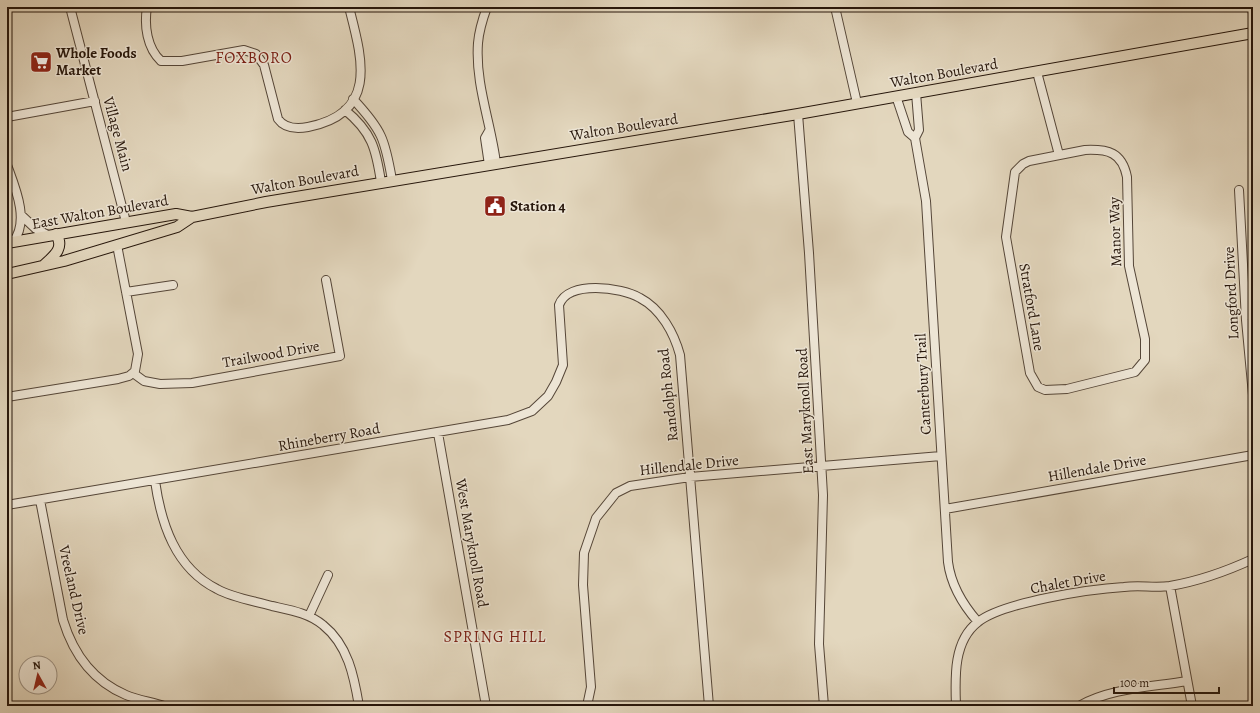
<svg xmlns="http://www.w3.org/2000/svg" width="1260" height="713" viewBox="0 0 1260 713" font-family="Alegreya,serif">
  <rect width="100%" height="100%" fill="#e3d7be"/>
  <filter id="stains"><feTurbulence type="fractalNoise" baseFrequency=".005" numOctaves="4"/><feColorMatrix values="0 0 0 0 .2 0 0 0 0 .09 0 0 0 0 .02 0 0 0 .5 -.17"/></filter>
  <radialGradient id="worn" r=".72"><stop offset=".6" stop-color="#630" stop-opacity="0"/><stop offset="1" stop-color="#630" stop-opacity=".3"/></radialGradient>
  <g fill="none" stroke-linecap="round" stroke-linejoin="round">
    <g stroke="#554638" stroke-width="10">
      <path id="minor" d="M 70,7 L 126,222
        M 147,7 C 144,26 147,48 161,61 L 182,61 L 244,50 L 256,54 L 264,65 L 278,119 C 285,129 297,129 308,127 C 379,113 362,58 349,7
        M 487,7 C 483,18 479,31 478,43 C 475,84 491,123 496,163
        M 835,7 L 857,103
        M 1252,7 L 1253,14
        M 1037,72 L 1059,155
        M 896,96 L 908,132 L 915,138 L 919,130 L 916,93
        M 353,99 C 382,130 385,139 392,180
        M 345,110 C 372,132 376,149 381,182
        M 798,114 L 809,253 L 823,495 L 819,644 L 824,706
        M 7,117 L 95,101
        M 489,131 L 485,138 L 489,165
        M 915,138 L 926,201 L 948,562 C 951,585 963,605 978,622
        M 1085,150 C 1108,149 1122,152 1127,177 L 1129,266 L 1145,339 L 1145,360 L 1135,372 L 1067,389 L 1045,390 L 1038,387 L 1030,373 L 1006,237 L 1015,172 L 1023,164 L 1029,161 Z
        M 7,165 C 15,187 30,221 13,242
        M 1239,190 L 1246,320 L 1253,395
        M 21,215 L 36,229 L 48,235
        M 126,292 L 173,285
        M 133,373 L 144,381 L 160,384 L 192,383 L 340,356 L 326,280
        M 7,397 L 118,379 L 129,376 L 135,371 L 138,354 L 117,245
        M 438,433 L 486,706
        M 155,481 C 161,523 175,568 217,589 C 233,598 255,601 272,606 C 290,610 309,613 323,625 C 348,645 354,676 359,706
        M 40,500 L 63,620 C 73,653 93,681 126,695 C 138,700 152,702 164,706
        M 7,505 L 508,420 L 532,411 L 548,396 L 556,382 L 563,365 L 559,305 C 568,280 621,287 640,298 C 661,309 674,333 680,355 L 709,706
        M 945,509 L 1253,455
        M 1170,586 L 1192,706
        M 309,616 L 328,575
        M 587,706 L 591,687 L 583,585 L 584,553 L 596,518 L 616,493 L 630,486 L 690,477 L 941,456
        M 956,706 C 955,678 953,641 978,622 C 1003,602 1091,589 1124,587 C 1139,585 1155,588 1170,586 C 1199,581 1227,571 1253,559
        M 1079,706 C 1110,688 1152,687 1187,681"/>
    </g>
    <g stroke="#26160b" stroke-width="12">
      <path id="major" d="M 7,243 L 176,214 L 192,217
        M 44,265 C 54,256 65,248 56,234
        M 7,274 L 64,261 L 177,227 L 192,217 L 266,202 L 798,114 L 1253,33"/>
    </g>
    <use href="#minor" stroke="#ede5d5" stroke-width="8"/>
    <use href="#major" stroke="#e3d7be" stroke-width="10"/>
  </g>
  <defs>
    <g id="supermarket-square" transform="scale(1.15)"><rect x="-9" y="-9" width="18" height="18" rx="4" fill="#8f2418" stroke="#ede5d5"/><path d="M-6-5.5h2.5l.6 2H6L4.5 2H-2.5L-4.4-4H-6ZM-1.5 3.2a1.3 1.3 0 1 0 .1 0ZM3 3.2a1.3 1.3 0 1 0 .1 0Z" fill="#fff"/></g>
    <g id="civic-square" transform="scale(1.15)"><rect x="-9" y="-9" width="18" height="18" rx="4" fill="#8f2418" stroke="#ede5d5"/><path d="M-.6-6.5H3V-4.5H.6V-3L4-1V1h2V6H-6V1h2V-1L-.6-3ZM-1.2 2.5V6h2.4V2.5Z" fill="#fff"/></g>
  </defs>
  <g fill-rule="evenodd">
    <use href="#supermarket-square" x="41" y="62"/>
    <use href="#civic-square" x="495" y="206"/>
  </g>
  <g text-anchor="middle" stroke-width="3" stroke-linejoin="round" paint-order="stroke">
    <g font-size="15" font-weight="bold" fill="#26160b" stroke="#ede5d5" text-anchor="start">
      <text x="56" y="58">Whole Foods<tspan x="56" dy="17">Market</tspan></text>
      <text x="510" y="211">Station 4</text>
    </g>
    <g font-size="15" fill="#26160b" stroke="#ede5d5">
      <text transform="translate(944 73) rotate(-10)" y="5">Walton Boulevard</text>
      <text transform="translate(624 127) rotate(-9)" y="5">Walton Boulevard</text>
      <text transform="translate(118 134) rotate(75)" y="5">Village Main</text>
      <text transform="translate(305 180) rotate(-10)" y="5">Walton Boulevard</text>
      <text transform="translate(100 212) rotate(-10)" y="5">East Walton Boulevard</text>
      <text transform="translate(1115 232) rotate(-92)" y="5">Manor Way</text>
      <text transform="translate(1231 293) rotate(-93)" y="5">Longford Drive</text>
      <text transform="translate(1032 307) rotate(80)" y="5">Stratford Lane</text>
      <text transform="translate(271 354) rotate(-10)" y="5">Trailwood Drive</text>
      <text transform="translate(923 384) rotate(-93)" y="5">Canterbury Trail</text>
      <text transform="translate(668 395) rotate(-96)" y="5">Randolph Road</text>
      <text transform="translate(805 411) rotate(-93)" y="5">East Maryknoll Road</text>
      <text transform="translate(329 437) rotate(-10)" y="5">Rhineberry Road</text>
      <text transform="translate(689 465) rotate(-6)" y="5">Hillendale Drive</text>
      <text transform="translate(1097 468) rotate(-10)" y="5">Hillendale Drive</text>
      <text transform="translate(472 543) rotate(80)" y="5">West Maryknoll Road</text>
      <text transform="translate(1068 582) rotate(-10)" y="5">Chalet Drive</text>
      <text transform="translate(74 590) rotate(77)" y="5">Vreeland Drive</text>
    </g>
    <g font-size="16" letter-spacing="1" fill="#7a1f14" stroke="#ede5d5">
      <text x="254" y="63">FOXBORO</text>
      <text x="495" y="642">SPRING HILL</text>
    </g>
  </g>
  <rect width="1260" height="713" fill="none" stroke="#e3d7be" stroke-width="24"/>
  <rect x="8" y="8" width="1244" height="697" fill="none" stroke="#26160b" stroke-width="2"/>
  <rect x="12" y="12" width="1236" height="689" fill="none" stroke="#26160b"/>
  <g transform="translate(38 675) rotate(352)"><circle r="19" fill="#ede5d5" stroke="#9d9284"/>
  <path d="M0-3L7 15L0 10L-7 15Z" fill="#8f2418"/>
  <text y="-6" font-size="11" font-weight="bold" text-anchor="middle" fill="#26160b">N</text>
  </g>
  <path d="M1114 687v6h105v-6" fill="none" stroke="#26160b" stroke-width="2"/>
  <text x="1120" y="687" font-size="12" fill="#26160b" stroke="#ede5d5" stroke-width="3" paint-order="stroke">100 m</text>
  <rect width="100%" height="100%" filter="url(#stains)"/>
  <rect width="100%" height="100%" fill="url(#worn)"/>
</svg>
